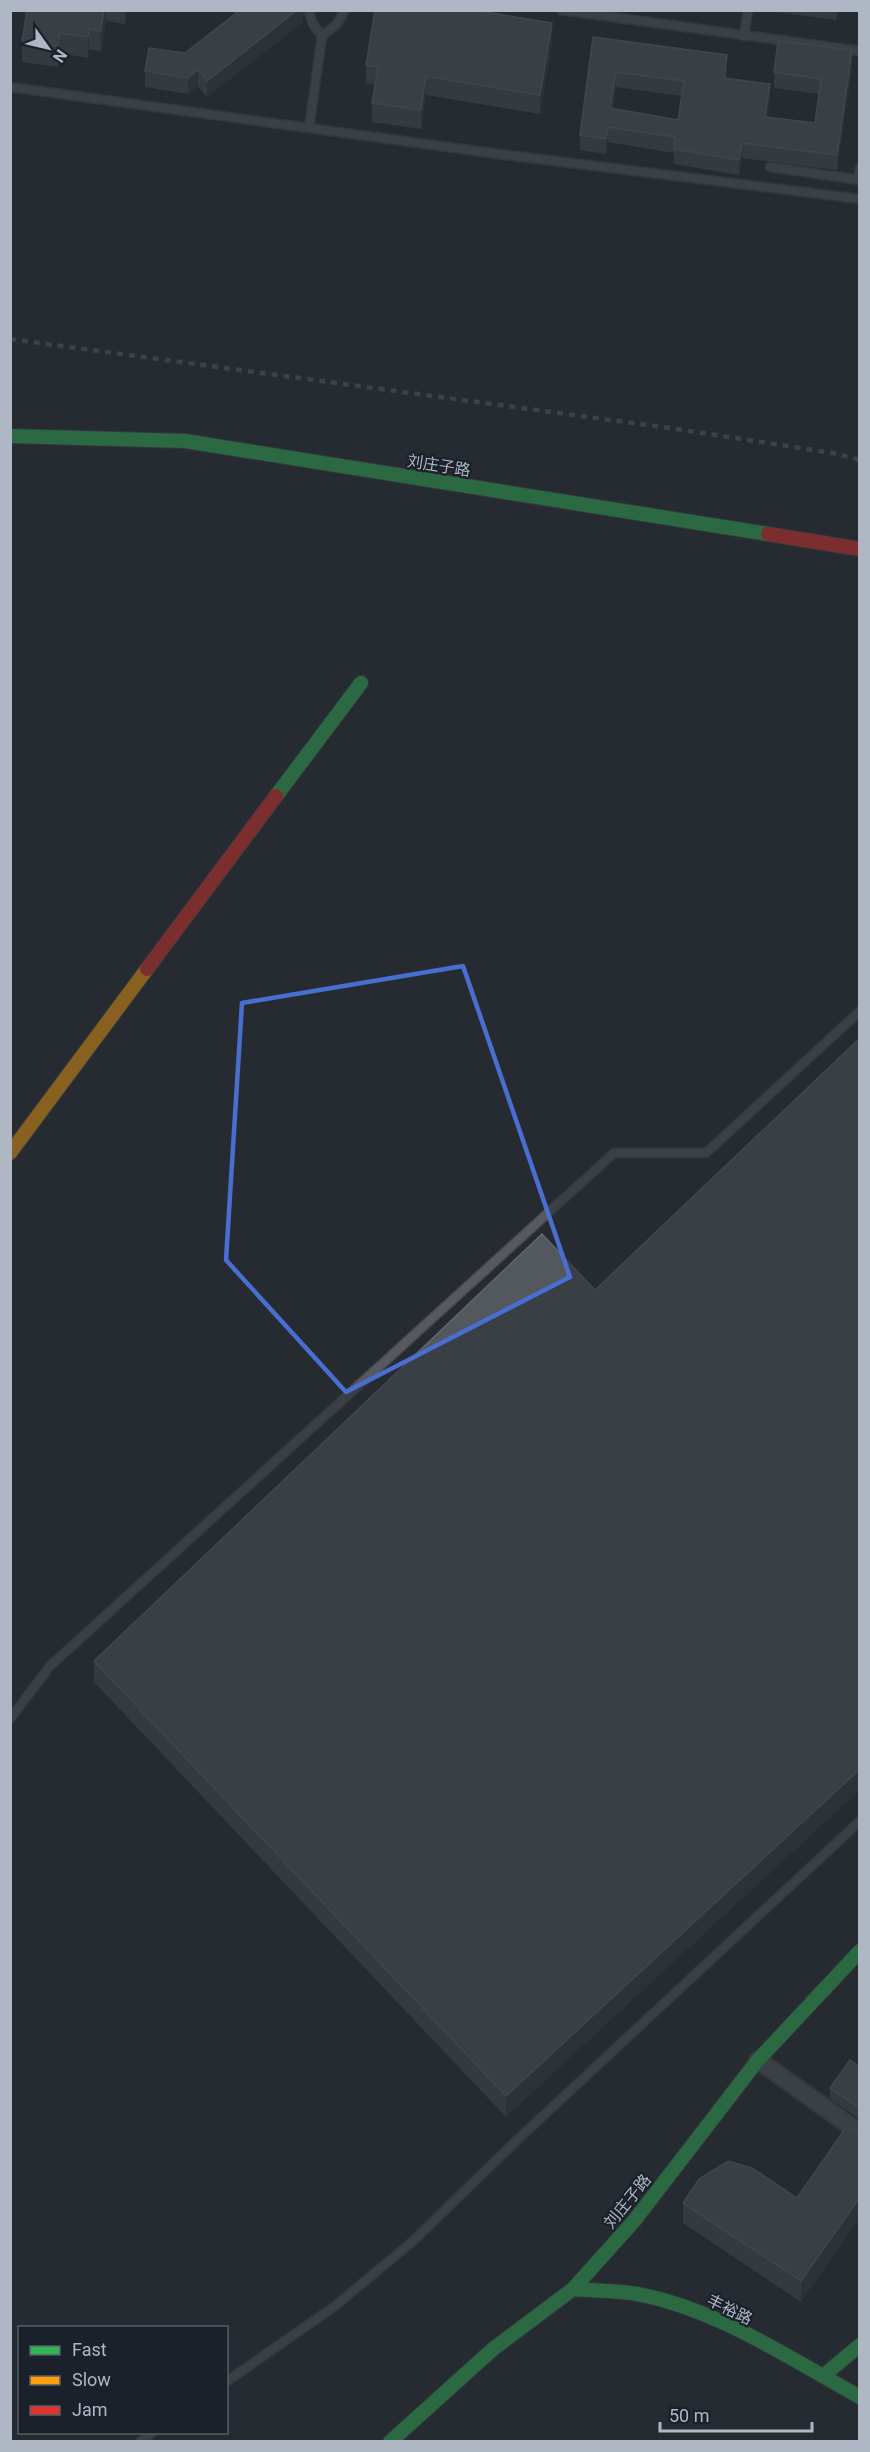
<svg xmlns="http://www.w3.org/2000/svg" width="870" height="2452" viewBox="0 0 870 2452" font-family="Roboto,'Noto Sans SC',sans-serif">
  <rect width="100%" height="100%" fill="#262b31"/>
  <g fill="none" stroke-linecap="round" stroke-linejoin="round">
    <g stroke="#44474c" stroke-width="11">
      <path id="lane" d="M 308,10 L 313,24 L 322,36
        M 561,10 L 860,51
        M 744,36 L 748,10
        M 10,87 L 491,153 L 860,199
        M 309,128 L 322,36 L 337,24 L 345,10
        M 770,167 L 860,180
        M 858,180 L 860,168
        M 10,1719 L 50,1666 L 614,1153 L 706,1153 L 860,1011
        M 226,2382 L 335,2306 L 412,2242 L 515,2142 L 860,1821
        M 140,2442 L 153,2432"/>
    </g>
    <g stroke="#44474c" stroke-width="20">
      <path id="street" d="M 758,2060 L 860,2133"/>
    </g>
    <g stroke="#44474c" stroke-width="16">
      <path id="fast" d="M 10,436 L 185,441 L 768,534
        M 276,796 L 361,683
        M 573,2289 C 594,2291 616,2290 637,2294 C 715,2308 791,2359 860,2397
        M 823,2376 L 860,2345
        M 390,2442 L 493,2349 L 573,2289 L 634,2221 L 758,2060 L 860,1951"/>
    </g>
    <g stroke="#44474c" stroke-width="16">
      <path id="slow" d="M 10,1153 L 147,969"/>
    </g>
    <g stroke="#44474c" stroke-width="16">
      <path id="jam" d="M 768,534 L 860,549
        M 147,969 L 276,796"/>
    </g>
    <use href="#lane" stroke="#565960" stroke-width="8"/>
    <use href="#street" stroke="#565960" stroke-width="16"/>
    <use href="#fast" stroke="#30b455" stroke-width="14"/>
    <use href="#slow" stroke="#ff9f0a" stroke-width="14"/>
    <use href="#jam" stroke="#e5322d" stroke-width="14"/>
    <path stroke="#5a5d64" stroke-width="4.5" stroke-dasharray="6 6" stroke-linecap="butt" d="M 10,339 L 670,428 L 833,453 L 860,460"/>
  </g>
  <path fill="#484c53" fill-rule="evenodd" d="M 27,10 L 127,10 L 125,24 L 106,21 L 101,51 L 89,50 L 88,58 L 60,53 L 58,67 L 22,62 L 22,41 Z
    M 303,10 L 303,22 L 207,97 L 198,86 L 188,94 L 145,87 L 145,71 L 185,53 Z
    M 762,10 L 838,10 L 836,20 Z
    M 593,37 L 727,71 L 726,78 L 770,99 L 767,117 L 815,123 L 819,94 L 774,88 L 774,72 L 852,66 L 837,170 L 742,158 L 739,175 L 674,164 L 674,153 L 608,142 L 606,154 L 580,150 L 580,135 ZM 616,87 L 682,96 L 678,120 L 613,109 Z
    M 552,42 L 540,114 L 426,95 L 421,129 L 372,122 L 372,103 L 375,85 L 366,83 L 366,65 Z
    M 595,1290 L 506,2117 L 94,1682 L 94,1661 Z
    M 860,2067 L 860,2119 L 830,2099 L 830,2088 Z
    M 847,2126 L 801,2302 L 683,2223 L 683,2203 L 797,2198 Z"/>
  <path fill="#363a40" d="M 104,10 L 106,10 L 106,21 L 101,51 L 101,31 Z
    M 125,10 L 127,10 L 125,24 Z
    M 297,10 L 303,10 L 303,22 L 207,97 L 207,81 Z
    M 552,23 L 552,42 L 540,114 L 540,95 Z
    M 89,29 L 89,50 L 88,58 L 88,37 Z
    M 60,33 L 60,53 L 58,67 L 58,46 Z
    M 852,50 L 852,66 L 837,170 L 837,155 Z
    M 727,55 L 727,71 L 724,93 L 724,78 Z
    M 198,70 L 198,86 L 188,94 L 188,78 Z
    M 616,72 L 616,87 L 610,124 L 610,108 Z
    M 426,76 L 426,95 L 421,129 L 421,110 Z
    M 770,84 L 770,99 L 765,132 L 765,117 Z
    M 608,127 L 608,142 L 606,154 L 606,139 Z
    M 742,143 L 742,158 L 739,175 L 739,160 Z
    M 860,1769 L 860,1790 L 506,2117 L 506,2096 Z
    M 860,2197 L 860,2218 L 801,2302 L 801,2281 Z"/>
  <path fill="#53585f" stroke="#61666f" stroke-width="1.5" fill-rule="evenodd" d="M 27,10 L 104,10 L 101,31 L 89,29 L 88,37 L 60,33 L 58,46 L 22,41 Z
    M 240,10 L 297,10 L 207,81 L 198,70 L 188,78 L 145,71 L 149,48 L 185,53 Z
    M 375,10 L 473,10 L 552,23 L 540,95 L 426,76 L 421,110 L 372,103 L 378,67 L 366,65 Z
    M 593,37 L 727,55 L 724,78 L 770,84 L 765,117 L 815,123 L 821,79 L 774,72 L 778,41 L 852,50 L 837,155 L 742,143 L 739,160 L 674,149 L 675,137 L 608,127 L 606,139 L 580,135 ZM 616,72 L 684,81 L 678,120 L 610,108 Z
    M 860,1038 L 860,1769 L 506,2096 L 94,1661 L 542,1234 L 595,1290 Z
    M 850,2060 L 860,2067 L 860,2108 L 830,2088 Z
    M 847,2126 L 860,2135 L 860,2197 L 801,2281 L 683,2203 L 699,2179 L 728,2161 L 752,2168 L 797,2198 Z"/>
  <path d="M0 0H870V2452H0ZM 463,966 L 570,1277 L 346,1392 L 226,1260 L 242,1003 Z" fill="#262b31" fill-opacity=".55" fill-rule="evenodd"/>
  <path fill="none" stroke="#496ed2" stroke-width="4.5" stroke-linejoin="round" d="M 463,966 L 570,1277 L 346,1392 L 226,1260 L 242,1003 Z"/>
  <g text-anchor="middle" stroke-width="4.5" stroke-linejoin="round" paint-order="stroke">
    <g font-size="16" fill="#afb7c4" stroke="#1a212b">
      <text transform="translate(439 465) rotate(9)" y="6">刘庄子路</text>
      <text transform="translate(627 2201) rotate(-51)" y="6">刘庄子路</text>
      <text transform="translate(730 2309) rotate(26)" y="6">丰裕路</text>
    </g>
  </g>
  <rect width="870" height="2452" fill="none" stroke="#afb7c4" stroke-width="24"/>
  <rect x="18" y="2326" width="210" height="108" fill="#1a212b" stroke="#565d68" stroke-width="1.5"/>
  <rect x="30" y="2346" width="30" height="9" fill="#30b455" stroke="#565d68" stroke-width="1.5"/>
  <text x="72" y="2356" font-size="18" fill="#afb7c4">Fast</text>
  <rect x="30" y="2376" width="30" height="9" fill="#ff9f0a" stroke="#565d68" stroke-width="1.5"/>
  <text x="72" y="2386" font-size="18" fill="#afb7c4">Slow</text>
  <rect x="30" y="2406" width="30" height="9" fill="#e5322d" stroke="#565d68" stroke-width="1.5"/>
  <text x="72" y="2416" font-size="18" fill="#afb7c4">Jam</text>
  <g transform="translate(48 48) rotate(124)" stroke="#1a212b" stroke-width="4.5" paint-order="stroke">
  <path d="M0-4.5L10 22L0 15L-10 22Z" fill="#afb7c4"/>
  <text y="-9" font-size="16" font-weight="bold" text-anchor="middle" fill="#afb7c4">N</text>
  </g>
  <path d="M660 2422v9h152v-9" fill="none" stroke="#afb7c4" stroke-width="3"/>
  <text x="669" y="2422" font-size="18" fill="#afb7c4" stroke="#1a212b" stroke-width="4.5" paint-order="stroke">50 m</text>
</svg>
